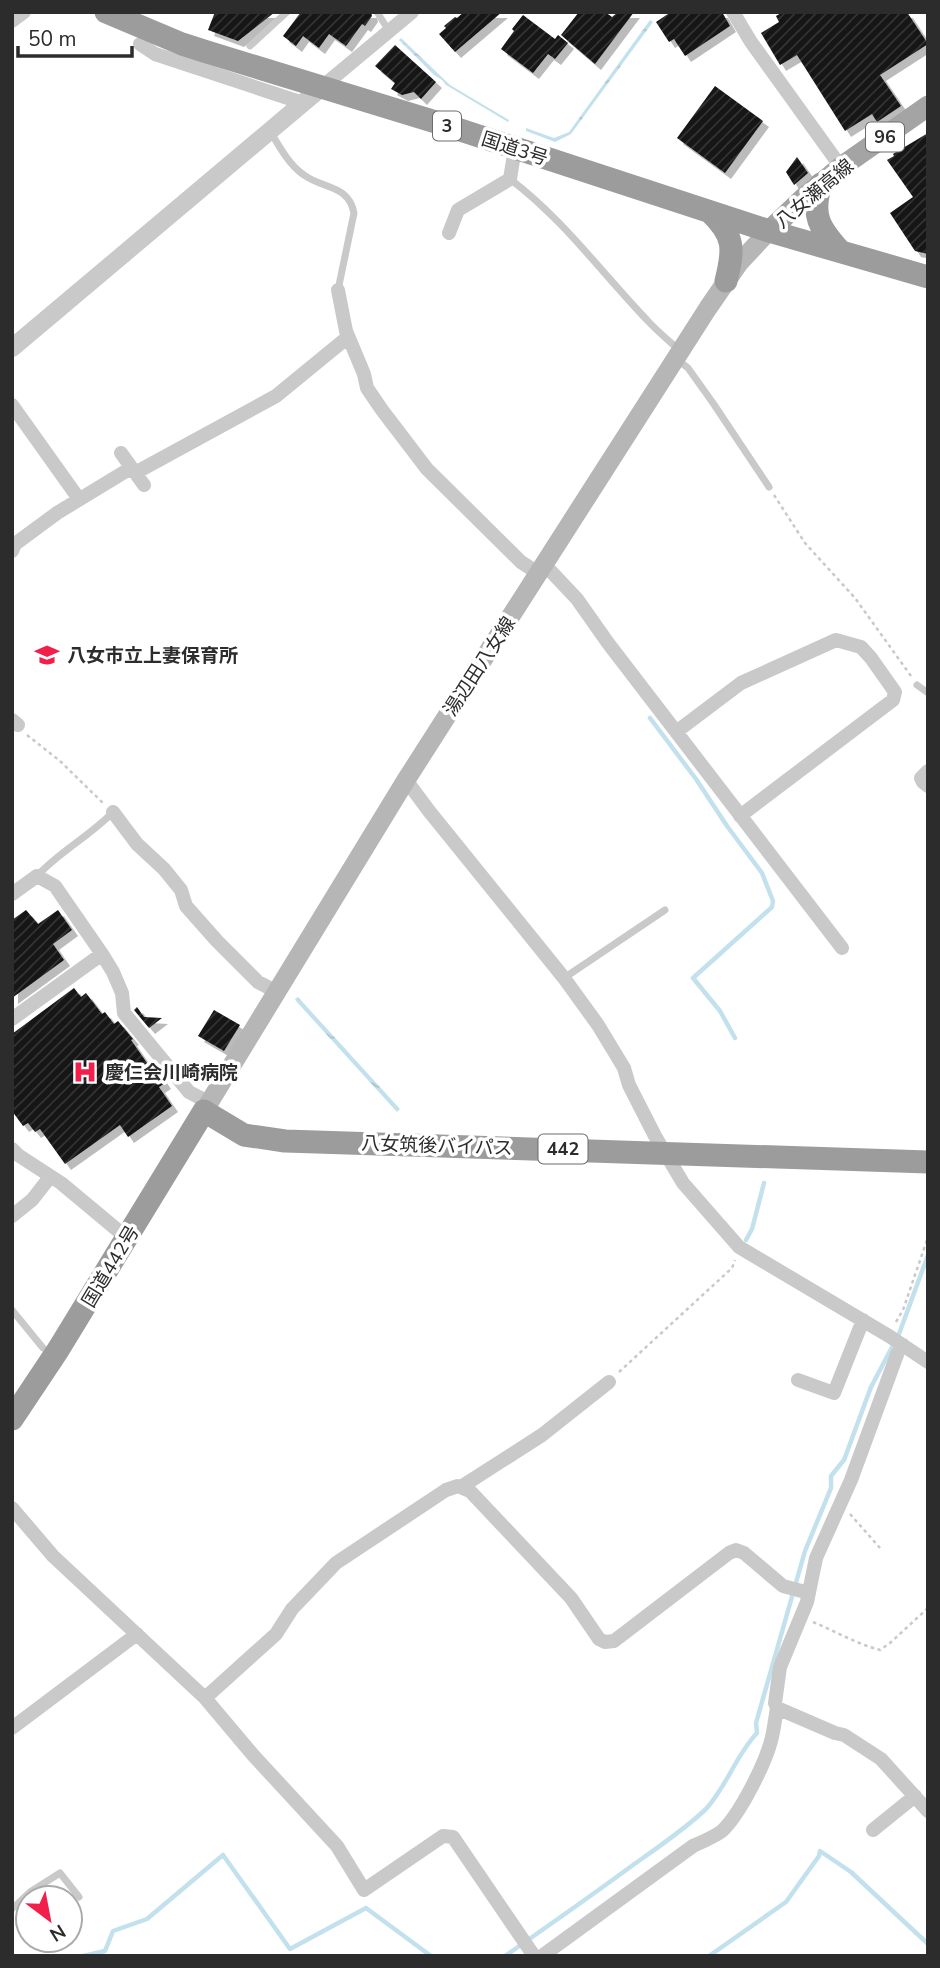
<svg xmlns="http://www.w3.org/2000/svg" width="940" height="1968" viewBox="0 0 940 1968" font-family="'Nunito Sans','Noto Sans JP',sans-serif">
  <defs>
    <pattern id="water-ripples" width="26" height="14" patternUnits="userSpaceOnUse" patternTransform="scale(1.75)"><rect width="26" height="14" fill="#c2e1ed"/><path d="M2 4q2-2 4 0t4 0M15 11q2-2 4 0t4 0" fill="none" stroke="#a7c1cb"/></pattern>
    <pattern id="building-hatch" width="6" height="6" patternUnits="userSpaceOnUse" patternTransform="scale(1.75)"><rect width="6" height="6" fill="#131313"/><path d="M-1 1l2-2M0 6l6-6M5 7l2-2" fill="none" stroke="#363636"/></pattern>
    <filter id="shadow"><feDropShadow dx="6" dy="6" stdDeviation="0" flood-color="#0004"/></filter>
  </defs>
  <rect width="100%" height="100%" fill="#fff"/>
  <path fill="url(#water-ripples)" d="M 650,20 L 653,22 L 571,134 L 555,142 L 526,131 L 526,128 L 554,138 L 569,132 Z
    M 401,38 L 450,85 L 509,120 L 508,122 L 446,85 L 442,80 L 434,75 L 399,40 Z
    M 298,997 L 400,1109 L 397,1112 L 296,1001 L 295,999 Z"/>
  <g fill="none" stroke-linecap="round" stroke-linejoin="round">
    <path stroke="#c2e1ed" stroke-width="4.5" d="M 650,718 L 696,779 L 727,826 L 762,873 L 773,901 L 772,907 L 693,978 L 720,1011 L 735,1038
      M 746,1240 L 752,1229 L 764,1183
      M 83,1956 L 105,1951 L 113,1931 L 147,1919 L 223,1855 L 290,1949 L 366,1908 L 431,1956
      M 505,1956 C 548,1926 591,1896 633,1865 C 657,1848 685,1829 706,1809 C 727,1786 736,1755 757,1733 L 756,1723 L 805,1551 L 831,1488 L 831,1476 L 844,1460 L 871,1387 L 899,1334 L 928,1255
      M 709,1956 L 786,1902 L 819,1856 L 820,1851 L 851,1872 L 928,1944"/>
  </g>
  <path fill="url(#building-hatch)" filter="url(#shadow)" d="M 215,12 L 275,12 L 238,41 L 208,30 Z
    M 301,12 L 371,12 L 372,16 L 365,26 L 362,24 L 346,46 L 329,34 L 319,48 L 303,36 L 296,46 L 283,36 Z
    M 464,12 L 502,12 L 455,52 L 439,34 L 446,28 L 444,26 L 455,17 L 457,18 Z
    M 579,12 L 605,12 L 612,17 L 618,12 L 634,12 L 595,64 L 561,35 Z
    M 671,12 L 722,12 L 730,26 L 685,56 L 674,39 L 669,42 L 656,22 Z
    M 783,12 L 907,12 L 928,44 L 880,75 L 901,106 L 877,122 L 872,114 L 845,131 L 797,55 L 780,65 L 761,33 L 779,22 L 776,16 Z
    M 523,15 L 555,39 L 558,35 L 568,43 L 555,59 L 548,54 L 533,73 L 501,49 L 514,31 L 512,29 Z
    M 395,45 L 436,82 L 421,99 L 414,92 L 402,95 L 391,89 L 395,83 L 375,66 Z
    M 715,86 L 763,121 L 725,173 L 677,138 Z
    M 928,133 L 928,254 L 915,251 L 890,213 L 913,197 L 887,160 L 894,156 L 893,154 Z
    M 797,157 L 808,173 L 794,185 L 786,172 Z
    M 26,910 L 38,924 L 58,910 L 72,930 L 53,944 L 64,960 L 12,998 L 12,920 Z
    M 74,988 L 81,997 L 86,993 L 102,1014 L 105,1012 L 114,1024 L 118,1021 L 133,1039 L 131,1040 L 154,1073 L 157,1071 L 165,1083 L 159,1087 L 172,1106 L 128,1137 L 120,1125 L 65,1164 L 40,1129 L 35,1132 L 28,1123 L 23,1126 L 12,1111 L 12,1034 Z
    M 137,1007 L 144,1017 L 162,1018 L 149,1028 L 134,1010 Z
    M 214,1010 L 240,1025 L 224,1051 L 198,1036 Z"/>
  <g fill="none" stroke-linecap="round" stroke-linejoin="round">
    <path stroke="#c9c9c9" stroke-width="2.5" stroke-dasharray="3.5 3.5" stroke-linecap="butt" d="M 774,495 L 805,543 L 855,598 L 911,676
      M 27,735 L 60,761 L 103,803
      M 896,1322 L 903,1310 L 928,1237
      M 619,1372 L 732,1268 L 735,1260
      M 850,1514 L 880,1548
      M 813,1622 C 835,1631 857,1644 880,1650 L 890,1643 L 928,1608"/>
    <path stroke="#c9c9c9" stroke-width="7" d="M 377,12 L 389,31
      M 250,46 L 287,12
      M 270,131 C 279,146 289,165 304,175 C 323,189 349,185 354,213 L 338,290
      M 510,179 C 562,218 602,273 647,320 C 657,331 668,340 679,350
      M 678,360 L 688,368 L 713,403 L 769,487
      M 917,685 L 928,693
      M 37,876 C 60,851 90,836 113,812
      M 564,978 L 665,910
      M 12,1310 L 43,1348
      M 12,1909 L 30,1892 L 60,1873 L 79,1897"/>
    <path stroke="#c9c9c9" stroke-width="14" d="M 733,12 L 751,42 L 841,167
      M 12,21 L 24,12
      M 140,44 L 155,54 L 303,103
      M 322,87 L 412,12
      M 449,233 L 458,210 L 510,179 L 515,148
      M 338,290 L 346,331 L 364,374 L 367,388 L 382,410 L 427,469 L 521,562 L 538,573
      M 12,405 L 79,499
      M 121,453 L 144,485
      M 135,473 L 276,396 L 348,337
      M 12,551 L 15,544 L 57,513 L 131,468
      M 544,564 L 577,599 L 608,643 L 842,948
      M 12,720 L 18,725
      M 676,732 L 741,683 L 836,640 L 861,647 L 871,658 L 895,692 L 893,700 L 740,816
      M 928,771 L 921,778 L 923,782 L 928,786
      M 406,780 L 429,811 L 564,978 L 598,1025 L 624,1068 L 629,1085 L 655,1136 L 683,1183 L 739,1247 L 889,1336 L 928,1362
      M 113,812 L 137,844 L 164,869 L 181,890 L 186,906 L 217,941 L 258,982 L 277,992
      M 12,894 L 37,876 L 55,886 L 102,954 L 113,972 L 122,993 L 124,1013 L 189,1092 L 210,1103
      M 12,1019 L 102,954
      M 12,1149 L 18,1155 L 61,1183 L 127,1238
      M 12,1216 L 32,1200 L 50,1177
      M 798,1380 L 834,1393 L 863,1320
      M 461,1487 L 542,1435 L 609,1382
      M 12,1508 L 53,1556 L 205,1698 L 253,1755 L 337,1846 L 364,1890 L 443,1836 L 453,1837 L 534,1956
      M 205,1698 L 276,1634 L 292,1609 L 336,1563 L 446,1490 L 458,1486 L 470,1491 L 571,1598 L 599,1639 L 605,1642 L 614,1641 L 729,1553 L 736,1550 L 744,1553 L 783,1586 L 809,1593
      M 777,1708 L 835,1733 L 844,1735 L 881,1759 L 928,1811
      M 12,1728 L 137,1634
      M 873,1830 L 915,1796
      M 542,1956 L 693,1846 C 702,1842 714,1837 722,1831 C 740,1814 765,1764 771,1741 C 774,1730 775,1719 777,1708 L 775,1703 L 780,1667 L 807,1602 L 816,1558 L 851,1480 L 898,1352 L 903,1345"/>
    <path stroke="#c9c9c9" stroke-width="18" d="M 12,348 L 322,87"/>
    <path stroke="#b6b6b6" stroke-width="19" d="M 204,1111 L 406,780 L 708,308 L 739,263 L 769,231"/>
    <path stroke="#a4a4a4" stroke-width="21" d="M 769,231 L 805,197 L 841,167 L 928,106"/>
    <path stroke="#9c9c9c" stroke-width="23" d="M 106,12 L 182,44 L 207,52 L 439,123 L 769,231 L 928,277
      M 821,184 C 811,215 819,228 840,251
      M 710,212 C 735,236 734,249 726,281
      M 12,1419 L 58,1350 L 204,1111 L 244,1135 L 285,1141 L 928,1162"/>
  </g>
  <defs>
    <g id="school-bare" transform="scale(1.89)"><path d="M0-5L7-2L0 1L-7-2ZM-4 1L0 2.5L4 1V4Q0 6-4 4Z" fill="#f11f49" stroke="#fff" stroke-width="2.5" paint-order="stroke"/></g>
    <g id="hospital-bare" transform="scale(1.89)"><path d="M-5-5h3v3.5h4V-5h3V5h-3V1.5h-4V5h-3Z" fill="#f11f49" stroke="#fff" stroke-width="2.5" paint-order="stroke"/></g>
  </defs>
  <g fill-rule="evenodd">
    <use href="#school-bare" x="47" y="655"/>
    <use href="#hospital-bare" x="85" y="1072"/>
  </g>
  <g text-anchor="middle" stroke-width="7" stroke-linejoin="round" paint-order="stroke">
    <g fill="#fff" stroke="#6b6b6b" stroke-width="2">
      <rect x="433" y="111.5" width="28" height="29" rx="5"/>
      <rect x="866" y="122.5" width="38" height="29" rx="5"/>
      <rect x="538.5" y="1134.5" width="49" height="29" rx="5"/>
    </g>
    <g font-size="18" font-weight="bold" fill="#2c2c2c">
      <text x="447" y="132">3</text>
      <text x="885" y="143">96</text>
      <text x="563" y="1155">442</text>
    </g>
    <g font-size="19" fill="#2c2c2c" stroke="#fff">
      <text transform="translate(515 148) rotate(18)" y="7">国道3号</text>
      <text transform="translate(814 193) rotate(-40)" y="7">八女瀬高線</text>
      <text transform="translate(479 666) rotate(-57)" y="7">湯辺田八女線</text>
      <text transform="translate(437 1145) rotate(2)" y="7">八女筑後バイパス</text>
      <text transform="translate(110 1266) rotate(-59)" y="7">国道442号</text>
    </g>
    <g font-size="19" font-weight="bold" fill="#2c2c2c" stroke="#fff" text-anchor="start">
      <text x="67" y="662">八女市立上妻保育所</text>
      <text x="105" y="1079">慶仁会川崎病院</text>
    </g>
  </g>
  <rect width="940" height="1968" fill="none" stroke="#2c2c2c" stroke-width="28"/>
  <g transform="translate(49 1919) rotate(148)"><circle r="33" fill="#ffffff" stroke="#ababab" stroke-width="2"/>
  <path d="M0-5L12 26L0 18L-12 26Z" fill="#f11f49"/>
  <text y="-10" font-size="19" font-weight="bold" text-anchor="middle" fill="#2c2c2c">N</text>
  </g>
  <path d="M18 46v10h114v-10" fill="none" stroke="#2c2c2c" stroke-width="3.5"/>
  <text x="28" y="46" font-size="21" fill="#2c2c2c" stroke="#ffffff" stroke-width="5" paint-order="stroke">50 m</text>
</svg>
